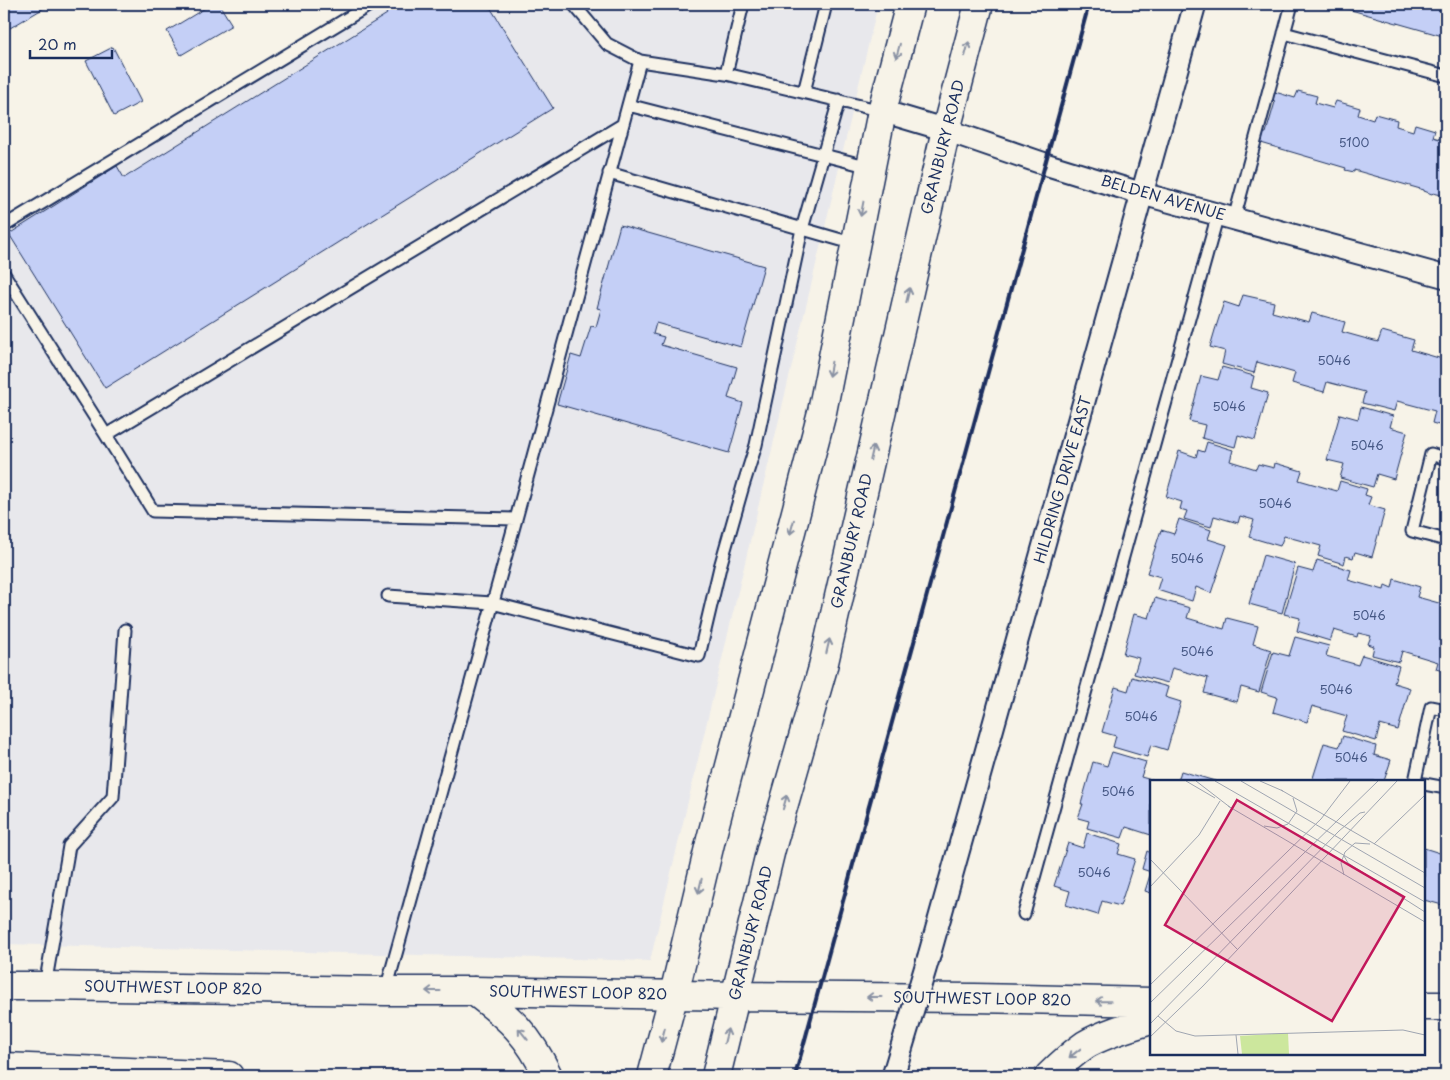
<svg xmlns="http://www.w3.org/2000/svg" width="1450" height="1080" viewBox="0 0 1450 1080" font-family="'Playpen Sans',sans-serif">
  <rect width="100%" height="100%" fill="#f7f3e8"/>
  <filter id="ink" filterUnits="userSpaceOnUse"><feTurbulence type="fractalNoise" baseFrequency=".02" numOctaves="2"/><feDisplacementMap in="SourceGraphic" scale="10" xChannelSelector="R" yChannelSelector="G"/><feConvolveMatrix kernelMatrix="1 2 1 2 8 2 1 2 1" color-interpolation-filters="sRGB"/></filter>
  <g filter="url(#ink)">
    <path fill="#e8e8ec" d="M 382,4 L 878,4 L 650,961 L 4,944 L 4,232 Z"/>
    <path fill="#c4cff6" stroke="#1b2f5e" d="M 4,4 L 51,4 L 10,28 L 4,18 Z
      M 212,4 L 219,4 L 232,25 L 181,55 L 167,31 Z
      M 383,4 L 488,4 L 553,108 L 105,388 L 9,234 L 117,166 L 124,178 L 387,14 L 381,5 Z
      M 663,4 L 685,4 L 683,10 Z
      M 1330,4 L 1446,4 L 1446,37 Z
      M 113,47 L 141,102 L 114,116 L 86,61 Z
      M 1298,91 L 1317,96 L 1315,103 L 1333,108 L 1336,101 L 1360,108 L 1358,115 L 1373,120 L 1375,114 L 1397,120 L 1396,126 L 1413,131 L 1415,124 L 1435,130 L 1433,137 L 1446,141 L 1446,196 L 1433,193 L 1432,194 L 1424,191 L 1424,190 L 1354,170 L 1354,172 L 1345,170 L 1346,168 L 1261,143 L 1264,133 L 1266,133 L 1275,102 L 1272,101 L 1275,92 L 1295,98 Z
      M 620,225 L 764,266 L 741,347 L 656,323 L 653,334 L 664,337 L 661,345 L 737,367 L 728,398 L 743,403 L 729,453 L 557,404 L 571,355 L 581,358 L 591,326 L 596,327 L 601,309 L 597,308 Z
      M 1243,295 L 1274,302 L 1272,312 L 1309,322 L 1312,313 L 1345,322 L 1342,332 L 1378,342 L 1382,331 L 1414,340 L 1411,350 L 1446,360 L 1446,427 L 1432,423 L 1435,411 L 1397,401 L 1394,411 L 1362,403 L 1365,392 L 1327,382 L 1324,392 L 1292,383 L 1295,373 L 1257,362 L 1254,373 L 1222,364 L 1225,351 L 1210,347 L 1215,330 L 1224,302 L 1239,307 Z
      M 1222,367 L 1254,376 L 1251,388 L 1268,393 L 1255,440 L 1238,435 L 1235,447 L 1202,438 L 1205,425 L 1189,421 L 1201,376 L 1218,380 Z
      M 1361,407 L 1393,416 L 1390,427 L 1407,432 L 1394,479 L 1377,474 L 1373,487 L 1340,478 L 1344,464 L 1327,460 L 1340,414 L 1358,419 Z
      M 1207,442 L 1233,450 L 1230,461 L 1256,469 L 1258,464 L 1274,468 L 1275,463 L 1302,471 L 1299,480 L 1337,491 L 1340,481 L 1367,489 L 1365,495 L 1371,497 L 1368,505 L 1385,510 L 1372,557 L 1355,552 L 1353,558 L 1346,556 L 1344,564 L 1318,556 L 1321,546 L 1284,536 L 1280,546 L 1249,537 L 1254,520 L 1240,516 L 1238,523 L 1214,516 L 1211,527 L 1184,519 L 1187,511 L 1180,509 L 1182,502 L 1166,497 L 1179,451 L 1196,457 L 1198,450 L 1204,452 Z
      M 1179,519 L 1211,530 L 1208,539 L 1227,545 L 1211,593 L 1196,587 L 1192,601 L 1157,590 L 1161,577 L 1147,573 L 1161,530 L 1174,534 Z
      M 1263,555 L 1295,564 L 1282,613 L 1249,604 Z
      M 1317,560 L 1351,570 L 1348,580 L 1384,590 L 1385,585 L 1392,588 L 1394,579 L 1420,587 L 1417,597 L 1446,605 L 1446,672 L 1436,669 L 1438,662 L 1402,651 L 1399,662 L 1372,655 L 1374,646 L 1368,644 L 1371,636 L 1358,633 L 1357,637 L 1334,630 L 1330,641 L 1297,631 L 1300,618 L 1284,614 L 1298,568 L 1313,572 Z
      M 1155,598 L 1190,608 L 1187,618 L 1224,629 L 1227,618 L 1258,626 L 1253,644 L 1271,650 L 1259,692 L 1241,687 L 1237,702 L 1204,693 L 1208,678 L 1172,668 L 1168,683 L 1134,674 L 1139,658 L 1123,654 L 1134,614 L 1149,618 Z
      M 1295,637 L 1329,646 L 1326,656 L 1358,665 L 1362,655 L 1399,666 L 1394,683 L 1410,688 L 1398,730 L 1380,725 L 1376,741 L 1342,731 L 1347,716 L 1312,706 L 1307,722 L 1273,712 L 1277,697 L 1261,692 L 1273,652 L 1289,656 Z
      M 1132,677 L 1168,687 L 1165,697 L 1181,702 L 1167,750 L 1151,745 L 1147,757 L 1113,747 L 1116,736 L 1102,732 L 1115,687 L 1128,691 Z
      M 1343,736 L 1376,746 L 1374,755 L 1391,760 L 1384,781 L 1312,781 L 1324,743 L 1339,747 Z
      M 1112,752 L 1146,762 L 1141,777 L 1155,781 L 1151,781 L 1151,835 L 1126,827 L 1122,838 L 1087,828 L 1089,821 L 1078,818 L 1083,804 L 1081,804 L 1093,762 L 1107,766 Z
      M 1181,771 L 1215,781 L 1178,781 Z
      M 1087,833 L 1121,844 L 1118,854 L 1135,859 L 1120,906 L 1102,901 L 1098,915 L 1066,905 L 1070,891 L 1054,886 L 1068,843 L 1083,848 Z
      M 1424,848 L 1446,855 L 1446,906 L 1424,900 Z
      M 1147,851 L 1151,853 L 1151,893 L 1145,891 L 1151,872 L 1142,869 Z"/>
    <g fill="none" stroke-linecap="round" stroke-linejoin="round">
      <g stroke="#1b2f5e" stroke-width="15">
        <path id="service" d="M 575,4 L 575,6 L 607,44 L 640,61 L 726,74 L 882,111
          M 1284,33 L 1446,76
          M 726,74 L 743,4
          M 804,92 L 826,4
          M 628,105 L 870,167
          M 609,173 L 855,244
          M 1234,219 L 1292,4
          M 4,226 L 371,4
          M 4,274 L 106,435
          M 1446,459 L 1431,454 L 1412,531 L 1446,540
          M 516,519 L 153,511 L 106,435 L 622,125
          M 388,596 L 492,603 L 699,656 L 720,567 L 743,486 L 756,445 L 802,229 L 839,100
          M 1415,781 L 1431,707 L 1446,710
          M 1424,784 L 1446,788
          M 1024,914 L 1218,214
          M 45,986 L 69,846 L 113,797 L 125,630
          M 386,990 L 516,519 L 640,61"/>
      </g>
      <g stroke="#1b2f5e" stroke-width="25">
        <path id="minor" d="M 882,111 L 946,130 L 1045,164 L 1143,194 L 1446,277
          M 929,956 L 1195,4"/>
      </g>
      <g stroke="#1b2f5e" stroke-width="31">
        <path id="secondary" d="M 4,986 L 45,986 L 385,991 L 474,991 L 736,996 L 975,998 L 1151,1002
          M 474,991 C 510,1018 529,1035 548,1076
          M 1424,1006 L 1446,1006
          M 652,1076 L 674,994 L 711,839 L 822,412 L 882,111 L 910,4
          M 716,1076 L 771,849 L 822,671 L 946,130 L 979,4
          M 1049,1076 C 1060,1065 1072,1054 1085,1045 C 1103,1034 1131,1026 1151,1020"/>
      </g>
      <g stroke="#1b2f5e" stroke-width="31">
        <path id="motorway" d="M 4,1067 L 229,1076"/>
      </g>
      <use href="#service" stroke="#f7f3e8" stroke-width="11"/>
      <use href="#minor" stroke="#f7f3e8" stroke-width="21"/>
      <use href="#secondary" stroke="#f7f3e8" stroke-width="28"/>
      <use href="#motorway" stroke="#f7f3e8" stroke-width="28"/>
      <path stroke="#1b2f5e" stroke-width="4" d="M 795,1076 L 1089,4"/>
      <g stroke="#1b2f5e" stroke-width="25" stroke-linecap="butt">
        <path id="minor-bridge" d="M 893,1076 L 929,956"/>
      </g>
      <use href="#minor-bridge" stroke="#f7f3e8" stroke-width="21"/>
    </g>
    <defs><path id="oneway-shaft" d="M-6 0H5M1.5-3L5.5 0L1.5 3" fill="none" stroke-width="1.6" stroke-linecap="round" stroke-linejoin="round" transform="scale(1.25)"/></defs>
    <g stroke="#8991a3">
      <use href="#oneway-shaft" transform="translate(967 49) rotate(-75)"/>
      <use href="#oneway-shaft" transform="translate(898 51) rotate(105)"/>
      <use href="#oneway-shaft" transform="translate(862 209) rotate(101)"/>
      <use href="#oneway-shaft" transform="translate(908 295) rotate(-77)"/>
      <use href="#oneway-shaft" transform="translate(830 369) rotate(101)"/>
      <use href="#oneway-shaft" transform="translate(872 453) rotate(-77)"/>
      <use href="#oneway-shaft" transform="translate(792 527) rotate(105)"/>
      <use href="#oneway-shaft" transform="translate(828 646) rotate(-77)"/>
      <use href="#oneway-shaft" transform="translate(785 802) rotate(-74)"/>
      <use href="#oneway-shaft" transform="translate(700 886) rotate(103)"/>
      <use href="#oneway-shaft" transform="translate(433 991) rotate(180)"/>
      <use href="#oneway-shaft" transform="translate(874 997) rotate(-180)"/>
      <use href="#oneway-shaft" transform="translate(1103 1001) rotate(-179)"/>
      <use href="#oneway-shaft" transform="translate(523 1034) rotate(-129)"/>
      <use href="#oneway-shaft" transform="translate(663 1035) rotate(105)"/>
      <use href="#oneway-shaft" transform="translate(726 1036) rotate(-76)"/>
      <use href="#oneway-shaft" transform="translate(1075 1053) rotate(142)"/>
    </g>
  </g>
  <g text-anchor="middle" stroke-width="4" stroke-linejoin="round" paint-order="stroke">
    <g font-size="12" fill="#455784">
      <text x="1354" y="147">5100</text>
      <text x="1334" y="365">5046</text>
      <text x="1229" y="411">5046</text>
      <text x="1367" y="450">5046</text>
      <text x="1275" y="508">5046</text>
      <text x="1187" y="563">5046</text>
      <text x="1369" y="620">5046</text>
      <text x="1197" y="656">5046</text>
      <text x="1336" y="694">5046</text>
      <text x="1141" y="721">5046</text>
      <text x="1351" y="762">5046</text>
      <text x="1118" y="796">5046</text>
      <text x="1094" y="877">5046</text>
    </g>
    <g font-size="15" fill="#1b2f5e" stroke="#f7f3e8">
      <text transform="translate(943 147) rotate(-76)" y="5">GRANBURY ROAD</text>
      <text transform="translate(1163 198) rotate(16)" y="5">BELDEN AVENUE</text>
      <text transform="translate(1063 480) rotate(-74)" y="5">HILDRING DRIVE EAST</text>
      <text transform="translate(852 541) rotate(-77)" y="5">GRANBURY ROAD</text>
      <text transform="translate(751 933) rotate(-76)" y="5">GRANBURY ROAD</text>
      <text transform="translate(173 988) rotate(1)" y="5">SOUTHWEST LOOP 820</text>
      <text transform="translate(578 993) rotate(1)" y="5">SOUTHWEST LOOP 820</text>
      <text transform="translate(982 999) rotate(1)" y="5">SOUTHWEST LOOP 820</text>
    </g>
  </g>
  <g transform="translate(1150 780)">
    <rect width="275" height="275" fill="#f7f3e8"/>
    <path d="M 138,253 L 139,274 L 92,274 L 90,256 Z" fill="#cce79d"/>
    <path fill="none" stroke="#9fa5b1" stroke-width="1" d="M 36,1 L 65,18M 46,1 L 81,28M 65,1 L 275,122M 91,1 L 275,108M 110,1 L 133,11M 131,10 L 275,93M 78,26 L 275,142M 114,46 L 127,48 L 138,44 L 147,31 L 143,18M 224,64 L 275,15M 194,76 L 198,83 L 275,132M 0,79 L 88,170M 194,95 L 191,83 L 195,72 L 205,63 L 220,64M 0,107 L 49,55 L 70,21M 0,205 L 171,39 L 200,1M 0,223 L 228,1M 8,236 L 26,251 L 45,256 L 253,250 L 275,255M 0,244 L 189,51 L 210,33 L 215,32M 86,255 L 88,274M 0,257 L 53,206 L 247,1"/>
    <path fill="#c2185b" fill-opacity="0.15" stroke="#c2185b" stroke-width="2.5" d="M 87,20 L 254,117 L 182,241 L 15,145 Z"/>
    <rect width="275" height="275" fill="none" stroke="#1b2f5e" stroke-width="2.5"/>
  </g>
  <rect width="1450" height="1080" fill="none" stroke="#f7f3e8" stroke-width="20"/>
  <rect x="10" y="10" width="1430" height="1060" fill="none" stroke="#1b2f5e" stroke-width="2" filter="url(#ink)"/>
  <path d="M30 50v8h82v-8" fill="none" stroke="#1b2f5e" stroke-width="2.5"/>
  <text x="38" y="50" font-size="15" fill="#1b2f5e" stroke="#f7f3e8" stroke-width="4" paint-order="stroke">20 m</text>
</svg>
